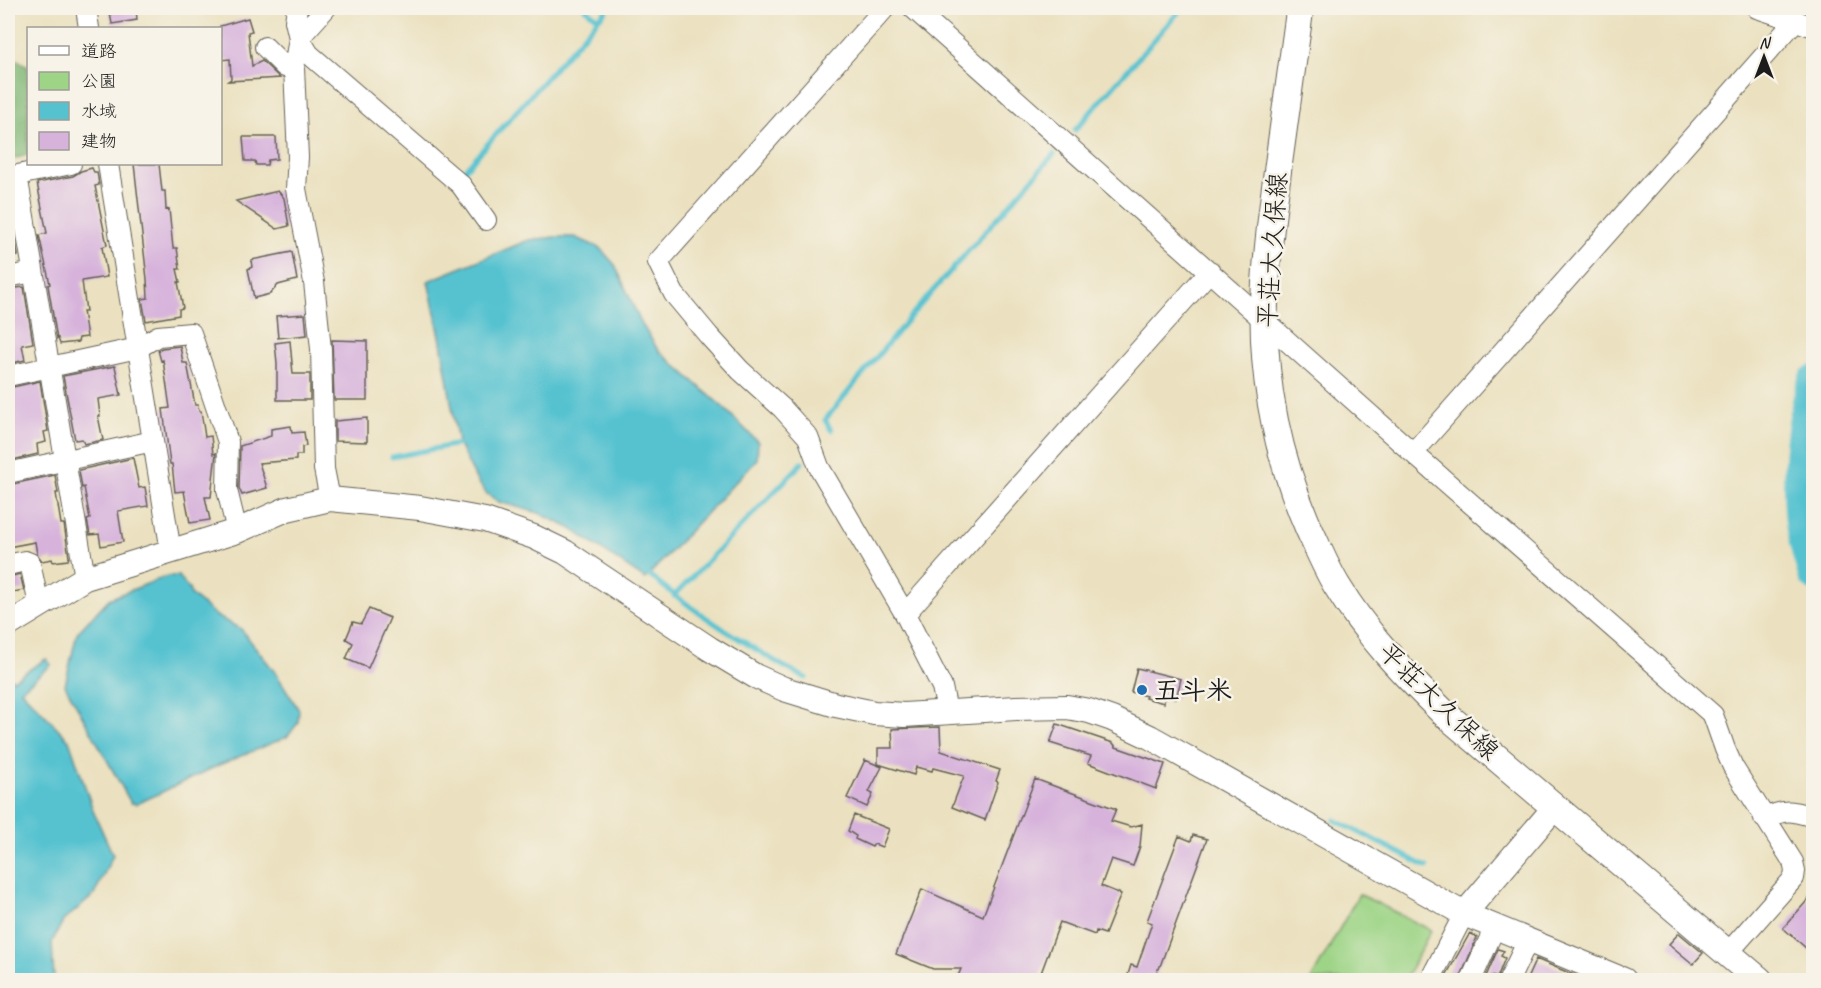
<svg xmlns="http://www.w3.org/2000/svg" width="1821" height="988" viewBox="0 0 1821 988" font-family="Caveat,'Klee One',sans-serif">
  <rect width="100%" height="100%" fill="#f7f3e8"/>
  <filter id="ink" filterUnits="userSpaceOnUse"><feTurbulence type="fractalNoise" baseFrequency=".0167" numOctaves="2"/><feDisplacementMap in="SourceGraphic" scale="12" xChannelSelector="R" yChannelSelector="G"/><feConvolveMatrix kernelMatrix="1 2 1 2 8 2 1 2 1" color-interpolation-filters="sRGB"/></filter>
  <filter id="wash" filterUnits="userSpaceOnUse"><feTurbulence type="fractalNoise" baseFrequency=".008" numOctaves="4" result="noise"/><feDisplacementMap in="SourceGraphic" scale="24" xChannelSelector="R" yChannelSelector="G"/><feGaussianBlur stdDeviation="1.35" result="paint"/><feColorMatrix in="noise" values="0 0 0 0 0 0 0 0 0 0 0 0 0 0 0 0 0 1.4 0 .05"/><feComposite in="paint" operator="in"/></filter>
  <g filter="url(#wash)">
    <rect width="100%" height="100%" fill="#ebe1c0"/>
    <path fill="#9dd486" stroke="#5c7851" stroke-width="1.5" d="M 1359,894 L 1431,930 L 1405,980 L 1311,980 Z"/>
    <path fill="#7eb673" stroke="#4d6948" stroke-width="1.5" d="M 8,55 L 28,66 L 28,155 L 8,160 Z"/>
    <path fill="#56c2d0" stroke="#396f76" stroke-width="1.5" d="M 555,237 L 575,237 L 600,248 L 615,265 L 641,323 L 658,350 L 725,409 L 758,442 L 757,459 L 645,579 L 570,528 L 539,513 L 499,502 L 486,493 L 476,479 L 458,443 L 440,336 L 428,281 L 529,240 Z
      M 167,576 L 178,576 L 189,589 L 191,595 L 218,617 L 241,629 L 275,672 L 299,710 L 298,723 L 287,737 L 219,765 L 137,804 L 131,803 L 65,685 L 77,633 L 109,599 Z
      M 46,659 L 51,665 L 21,690 L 69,740 L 94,813 L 113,855 L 94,895 L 63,921 L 52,942 L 54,980 L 8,980 L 8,675 L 13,680 Z"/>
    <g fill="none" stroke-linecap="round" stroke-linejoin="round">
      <path stroke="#56c2d0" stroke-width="5" d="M 585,8 L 598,19
        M 1075,130 L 1182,8
        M 461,174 L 608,8
        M 831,430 L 825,420 L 909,318 L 1054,154
        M 392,457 L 459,444
        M 649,575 C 681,601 714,624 749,645 C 768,657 786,669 806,678
        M 674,596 L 802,463
        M 1335,820 L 1427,867"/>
      <path stroke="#56c2d0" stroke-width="32" d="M 1814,381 C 1800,422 1796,487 1802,529 C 1805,545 1810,560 1814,575"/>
    </g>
    <g id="blocks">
      <path fill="#d7b3dc" d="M 109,8 L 136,8 L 137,20 L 112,24 Z
        M 248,18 L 252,31 L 248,32 L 252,66 L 262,61 L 280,78 L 228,81 L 231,79 L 230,59 L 220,60 L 220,26 Z
        M 243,137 L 276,137 L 277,159 L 268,160 L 267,165 L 256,165 L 255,161 L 245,161 Z
        M 134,164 L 159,164 L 162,191 L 165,191 L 166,210 L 169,209 L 173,248 L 177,248 L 180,269 L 177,269 L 180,282 L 178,282 L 183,308 L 179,309 L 179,315 L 146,321 L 142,299 L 148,298 L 147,279 Z
        M 92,168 L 94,172 L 97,172 L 99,185 L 95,186 L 107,245 L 102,247 L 107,277 L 82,281 L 86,311 L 83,311 L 87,337 L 79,338 L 78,342 L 60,344 L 58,338 L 57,339 L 48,285 L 50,284 L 39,235 L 47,233 L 37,183 L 73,176 L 81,171 Z
        M 278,191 L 284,198 L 289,226 L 277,229 L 236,201 Z
        M 10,203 L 18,256 L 8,258 L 8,204 Z
        M 292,252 L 297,280 L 278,285 L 270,294 L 254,298 L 248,269 L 252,267 L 251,260 Z
        M 24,287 L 33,343 L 22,345 L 25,360 L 8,364 L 8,289 Z
        M 305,314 L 307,335 L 278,338 L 276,316 Z
        M 332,340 L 367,341 L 367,400 L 334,400 Z
        M 290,341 L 293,374 L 310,374 L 310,400 L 277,400 L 277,363 L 275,343 Z
        M 180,346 L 183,363 L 187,363 L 195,405 L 198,405 L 199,411 L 201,411 L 205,437 L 211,436 L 213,454 L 216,453 L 211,497 L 205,497 L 210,520 L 190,523 L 184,491 L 175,492 L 172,464 L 170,464 L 163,409 L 170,408 L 163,360 L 161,361 L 158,350 L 162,348 Z
        M 115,366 L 121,395 L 98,399 L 100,416 L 98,416 L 103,440 L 84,444 L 82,439 L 75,440 L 63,376 Z
        M 40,381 L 48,431 L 44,432 L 46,442 L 37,444 L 38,454 L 8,461 L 8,388 Z
        M 367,418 L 367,442 L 335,441 L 335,421 Z
        M 291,426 L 292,433 L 304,432 L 306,446 L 302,447 L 302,455 L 296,455 L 296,460 L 259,463 L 267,488 L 242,495 L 239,488 L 240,446 L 271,436 L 271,429 Z
        M 133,458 L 139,488 L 145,487 L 148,506 L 118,511 L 123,542 L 101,546 L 99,534 L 90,535 L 87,520 L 90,519 L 84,487 L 82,488 L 79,470 Z
        M 55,475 L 58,493 L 56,493 L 61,524 L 64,524 L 69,557 L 68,560 L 53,562 L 52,559 L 42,561 L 37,554 L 35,542 L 8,547 L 8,485 Z
        M 20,574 L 24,590 L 8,593 L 8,577 Z
        M 369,609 L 390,618 L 368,668 L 346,659 L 353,643 L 346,639 L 353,622 L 361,624 Z
        M 1137,668 L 1181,679 L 1176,699 L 1165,696 L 1164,703 L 1145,698 L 1146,696 L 1131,692 Z
        M 1057,724 L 1113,743 L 1116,747 L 1165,764 L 1156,789 L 1088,763 L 1091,756 L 1050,743 Z
        M 940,727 L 941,751 L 1000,770 L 996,781 L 998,782 L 985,820 L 952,807 L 964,776 L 933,768 L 932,771 L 916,767 L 914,775 L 878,764 L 878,748 L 893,748 L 892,729 Z
        M 865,760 L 882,767 L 869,792 L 873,794 L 867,807 L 847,798 Z
        M 1035,779 L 1116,809 L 1111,821 L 1131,827 L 1142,824 L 1140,846 L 1133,866 L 1111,859 L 1101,886 L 1121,894 L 1105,934 L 1096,931 L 1095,935 L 1060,922 L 1038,981 L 956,981 L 961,969 L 933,969 L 896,954 L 922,889 L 983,916 Z
        M 854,815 L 889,829 L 882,847 L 874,844 L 872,847 L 855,839 L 856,836 L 848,831 Z
        M 1193,835 L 1207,839 L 1159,969 L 1158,969 L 1156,974 L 1169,979 L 1169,981 L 1126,981 L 1131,965 L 1137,967 L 1152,923 L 1147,921 L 1179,836 L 1191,841 Z
        M 1814,893 L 1814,955 L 1783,928 Z
        M 1470,933 L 1477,937 L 1459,981 L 1443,981 Z
        M 1679,933 L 1703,953 L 1693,964 L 1669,944 Z
        M 1498,949 L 1504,951 L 1501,956 L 1505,958 L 1497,978 L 1492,976 L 1490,981 L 1484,981 Z
        M 1536,959 L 1588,981 L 1526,981 Z"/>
    </g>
  </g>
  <g filter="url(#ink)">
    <use href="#blocks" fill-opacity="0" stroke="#646155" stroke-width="1.5"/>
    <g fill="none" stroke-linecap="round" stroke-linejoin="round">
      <g stroke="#646155" stroke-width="22">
        <path id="minor" d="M 86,8 L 89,28
          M 297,8 L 295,21 L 299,38 L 294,68 L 298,157 L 296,189 L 314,282 L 321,349 L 324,469 L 330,499
          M 326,8 L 299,38 L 309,54 L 461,185 L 486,220
          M 885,8 L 658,262 L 674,294 L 709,336 L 740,370 L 782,408 L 808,437 L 819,467 L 905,614 L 942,687 L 947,711
          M 913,8 L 1413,453 L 1713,715 L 1725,749 L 1733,767 L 1793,862 L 1795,871 L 1794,878 L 1728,953
          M 1757,8 L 1814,27
          M 265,47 L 285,67 L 294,68
          M 108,164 L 171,552
          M 17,175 L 85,578
          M 8,177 L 71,164
          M 8,277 L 33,272
          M 8,376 L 138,348 L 158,336 L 191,333 L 228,442 L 227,490 L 237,531
          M 1413,453 L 1796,20
          M 8,473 L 153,441
          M 8,565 L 25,561 L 30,563 L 39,605
          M 905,614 L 1210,271
          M 1764,818 C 1787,809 1790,810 1814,817
          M 1430,980 L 1464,914
          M 1471,980 L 1495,927
          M 1509,980 L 1528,940"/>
      </g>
      <g stroke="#646155" stroke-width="26">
        <path id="tertiary" d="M 8,625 L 85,578 L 237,531 L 287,509 L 330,499 L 420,508 L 485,520 L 534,537 L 565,552 L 710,649 L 755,676 L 784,689 L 836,705 L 874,713 L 904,715 L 1016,708 L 1067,707 L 1089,711 L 1112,719 L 1150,737 L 1464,914 L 1624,980
          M 1464,914 L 1555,807"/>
      </g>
      <g stroke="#646155" stroke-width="29">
        <path id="secondary" d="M 1300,8 C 1293,58 1286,109 1279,160 C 1272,213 1265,265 1264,318 C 1264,391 1280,462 1309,529 C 1318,548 1326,568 1337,586 C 1366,634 1405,675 1445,714 L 1759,980"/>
      </g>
      <use href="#minor" stroke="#fff" stroke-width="20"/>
      <use href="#tertiary" stroke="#fff" stroke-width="24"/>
      <use href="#secondary" stroke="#fff" stroke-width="27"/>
    </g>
  </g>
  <circle fill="#1f6fb2" stroke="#f7f3e8" stroke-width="2" cx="1142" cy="690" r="6"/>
  <g text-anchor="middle" stroke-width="5" stroke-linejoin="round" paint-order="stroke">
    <g font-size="26" fill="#1c1c1c" stroke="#f7f3e8">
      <text transform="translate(1272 250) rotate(-86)" y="9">平荘大久保線</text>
      <text transform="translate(1439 701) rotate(44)" y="9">平荘大久保線</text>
    </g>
    <g font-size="26" font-weight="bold" fill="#1c1c1c" stroke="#f7f3e8" text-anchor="start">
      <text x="1154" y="699">五斗米</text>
    </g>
  </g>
  <rect width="1821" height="988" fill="none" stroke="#f7f3e8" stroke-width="30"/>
  <rect x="27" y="27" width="195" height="138" fill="#f7f3e8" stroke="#9f9d96" stroke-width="1.5"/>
  <rect x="39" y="46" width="30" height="9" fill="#ffffff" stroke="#9f9d96" stroke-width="1.5"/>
  <text x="81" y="57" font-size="18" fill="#1c1c1c">道路</text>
  <rect x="39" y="72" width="30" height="18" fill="#9dd486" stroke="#9f9d96" stroke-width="1.5"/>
  <text x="81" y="87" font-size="18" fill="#1c1c1c">公園</text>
  <rect x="39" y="102" width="30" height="18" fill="#56c2d0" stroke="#9f9d96" stroke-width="1.5"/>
  <text x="81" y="117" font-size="18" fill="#1c1c1c">水域</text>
  <rect x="39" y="132" width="30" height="18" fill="#d7b3dc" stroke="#9f9d96" stroke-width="1.5"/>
  <text x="81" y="147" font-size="18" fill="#1c1c1c">建物</text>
  <g transform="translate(1764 57)" stroke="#f7f3e8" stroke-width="4.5" paint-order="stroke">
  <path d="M0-4.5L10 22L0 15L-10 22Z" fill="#1c1c1c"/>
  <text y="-9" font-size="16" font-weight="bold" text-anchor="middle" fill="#1c1c1c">N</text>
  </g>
</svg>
